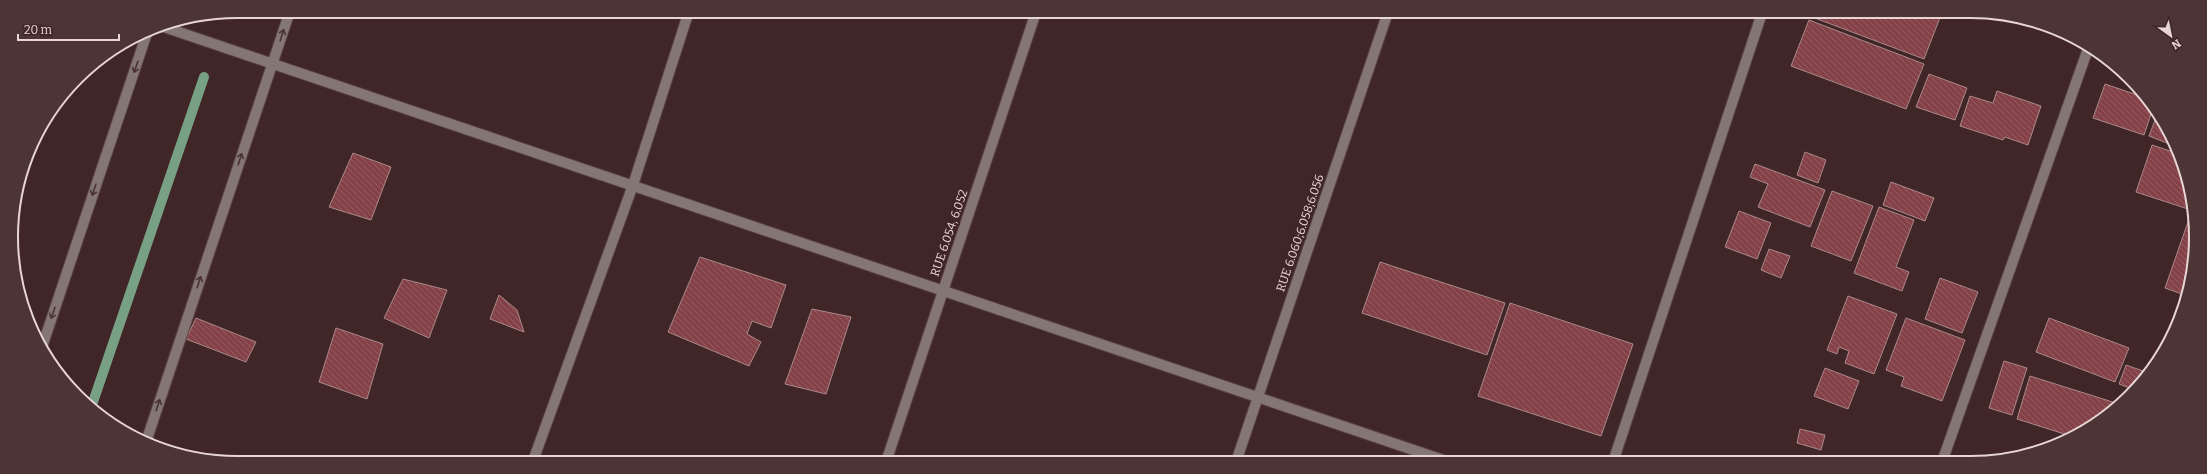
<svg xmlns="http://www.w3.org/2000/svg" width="2207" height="474" viewBox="0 0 2207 474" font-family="Bitter,serif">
  <defs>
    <pattern id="building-back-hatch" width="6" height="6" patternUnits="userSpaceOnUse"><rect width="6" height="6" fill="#844147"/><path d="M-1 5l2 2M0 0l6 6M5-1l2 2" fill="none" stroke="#955c61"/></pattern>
  </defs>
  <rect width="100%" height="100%" fill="#402627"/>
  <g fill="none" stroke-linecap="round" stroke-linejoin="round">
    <path stroke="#77a085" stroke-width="10" d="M 92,405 L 204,77"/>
  </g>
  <path fill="url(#building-back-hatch)" stroke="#aa898a" d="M 1813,13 L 1934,13 L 1941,15 L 1924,59 L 1812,17 Z
    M 1809,20 L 1924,64 L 1906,109 L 1791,66 Z
    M 1929,74 L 1967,88 L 1955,120 L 1916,107 Z
    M 2105,84 L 2149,99 L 2153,108 L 2144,135 L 2093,118 Z
    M 1997,91 L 2041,106 L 2028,145 L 2005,137 L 2003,140 L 1960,126 L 1970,96 L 1993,103 Z
    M 2157,115 L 2172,145 L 2149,136 Z
    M 2152,145 L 2176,153 L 2188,178 L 2190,204 L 2188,209 L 2136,192 Z
    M 1805,152 L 1826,160 L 1818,183 L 1797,175 Z
    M 353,153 L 391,167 L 371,220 L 329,207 Z
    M 1755,164 L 1825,190 L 1810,227 L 1758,207 L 1768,184 L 1750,177 Z
    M 1891,182 L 1934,198 L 1925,221 L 1883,205 Z
    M 1832,191 L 1873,206 L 1851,261 L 1811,246 Z
    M 1879,207 L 1914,220 L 1896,267 L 1909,272 L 1902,291 L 1854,273 Z
    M 1739,211 L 1771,223 L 1757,259 L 1725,247 Z
    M 2189,219 L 2191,220 L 2194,266 L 2185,295 L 2165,288 Z
    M 1769,249 L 1790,256 L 1781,278 L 1761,270 Z
    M 700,257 L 786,285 L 771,328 L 752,321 L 747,334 L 761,342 L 749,366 L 668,332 Z
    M 1380,262 L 1505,303 L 1487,355 L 1362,313 Z
    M 1940,278 L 1978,292 L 1962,333 L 1925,319 Z
    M 403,279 L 447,290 L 429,338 L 384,318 Z
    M 499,295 L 517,310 L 524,332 L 490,319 Z
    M 1848,296 L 1897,314 L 1874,374 L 1845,363 L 1849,351 L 1839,347 L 1837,354 L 1827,350 Z
    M 1510,303 L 1633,344 L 1601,436 L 1478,396 Z
    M 812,309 L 851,317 L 826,394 L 785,384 Z
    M 196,318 L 256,342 L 246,362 L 186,339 Z
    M 1906,318 L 1965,340 L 1942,401 L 1901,386 L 1904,377 L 1886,370 Z
    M 2049,318 L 2129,348 L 2115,382 L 2036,352 Z
    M 336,328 L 383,344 L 367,399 L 319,382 Z
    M 2004,361 L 2027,368 L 2012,415 L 1989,408 Z
    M 2126,365 L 2146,372 L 2135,390 L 2119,384 Z
    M 1825,368 L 1859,381 L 1848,409 L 1814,396 Z
    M 2030,376 L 2119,404 L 2074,437 L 2017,419 Z
    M 1800,429 L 1825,435 L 1821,450 L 1797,443 Z"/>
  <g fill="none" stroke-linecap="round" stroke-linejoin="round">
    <g stroke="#5b4243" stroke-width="12">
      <path id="minor" d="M 161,26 L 1449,462
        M 43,344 L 148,30
        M 146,442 L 290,11
        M 533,461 L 633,185 L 689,11
        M 886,462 L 1036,12
        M 1236,462 L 1388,12
        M 1613,462 L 1762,13
        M 1942,462 L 2089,46"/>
    </g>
    <use href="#minor" stroke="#857676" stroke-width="10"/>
  </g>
  <defs><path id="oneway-shaft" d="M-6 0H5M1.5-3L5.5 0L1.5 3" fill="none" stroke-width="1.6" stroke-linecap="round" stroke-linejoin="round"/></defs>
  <g stroke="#4a3233">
    <use href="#oneway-shaft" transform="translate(282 35) rotate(-72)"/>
    <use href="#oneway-shaft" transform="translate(136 67) rotate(109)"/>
    <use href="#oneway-shaft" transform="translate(240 159) rotate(-72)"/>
    <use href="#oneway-shaft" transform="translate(94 190) rotate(109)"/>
    <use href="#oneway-shaft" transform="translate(199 282) rotate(-72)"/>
    <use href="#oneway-shaft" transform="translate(53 313) rotate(109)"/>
    <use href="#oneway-shaft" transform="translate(158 405) rotate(-72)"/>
  </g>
  <g text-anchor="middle" stroke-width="4" stroke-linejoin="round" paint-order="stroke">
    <g font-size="12" fill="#e8d6d6" stroke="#402627">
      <text transform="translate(949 233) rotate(-71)" y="4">RUE 6.054, 6.052</text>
      <text transform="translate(1300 233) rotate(-71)" y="4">RUE 6.060;6.058;6.056</text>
    </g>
  </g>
  <path d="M0 0H2207V474H0ZM237 18H1970A219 219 0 0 1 2189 237V237A219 219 0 0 1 1970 456H237A219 219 0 0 1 18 237V237A219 219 0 0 1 237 18Z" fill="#4d3435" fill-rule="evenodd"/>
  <path fill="none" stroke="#e8d6d6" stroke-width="2" d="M237 18H1970A219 219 0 0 1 2189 237V237A219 219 0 0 1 1970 456H237A219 219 0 0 1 18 237V237A219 219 0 0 1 237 18Z"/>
  <g transform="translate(2171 36) rotate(147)" stroke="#402627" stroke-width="3" paint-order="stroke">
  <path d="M0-3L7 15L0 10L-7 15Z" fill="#e8d6d6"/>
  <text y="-6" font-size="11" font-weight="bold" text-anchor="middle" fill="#e8d6d6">N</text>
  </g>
  <path d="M18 34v6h101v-6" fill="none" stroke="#e8d6d6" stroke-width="2"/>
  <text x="24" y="34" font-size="12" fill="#e8d6d6" stroke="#402627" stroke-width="3" paint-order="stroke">20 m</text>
</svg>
